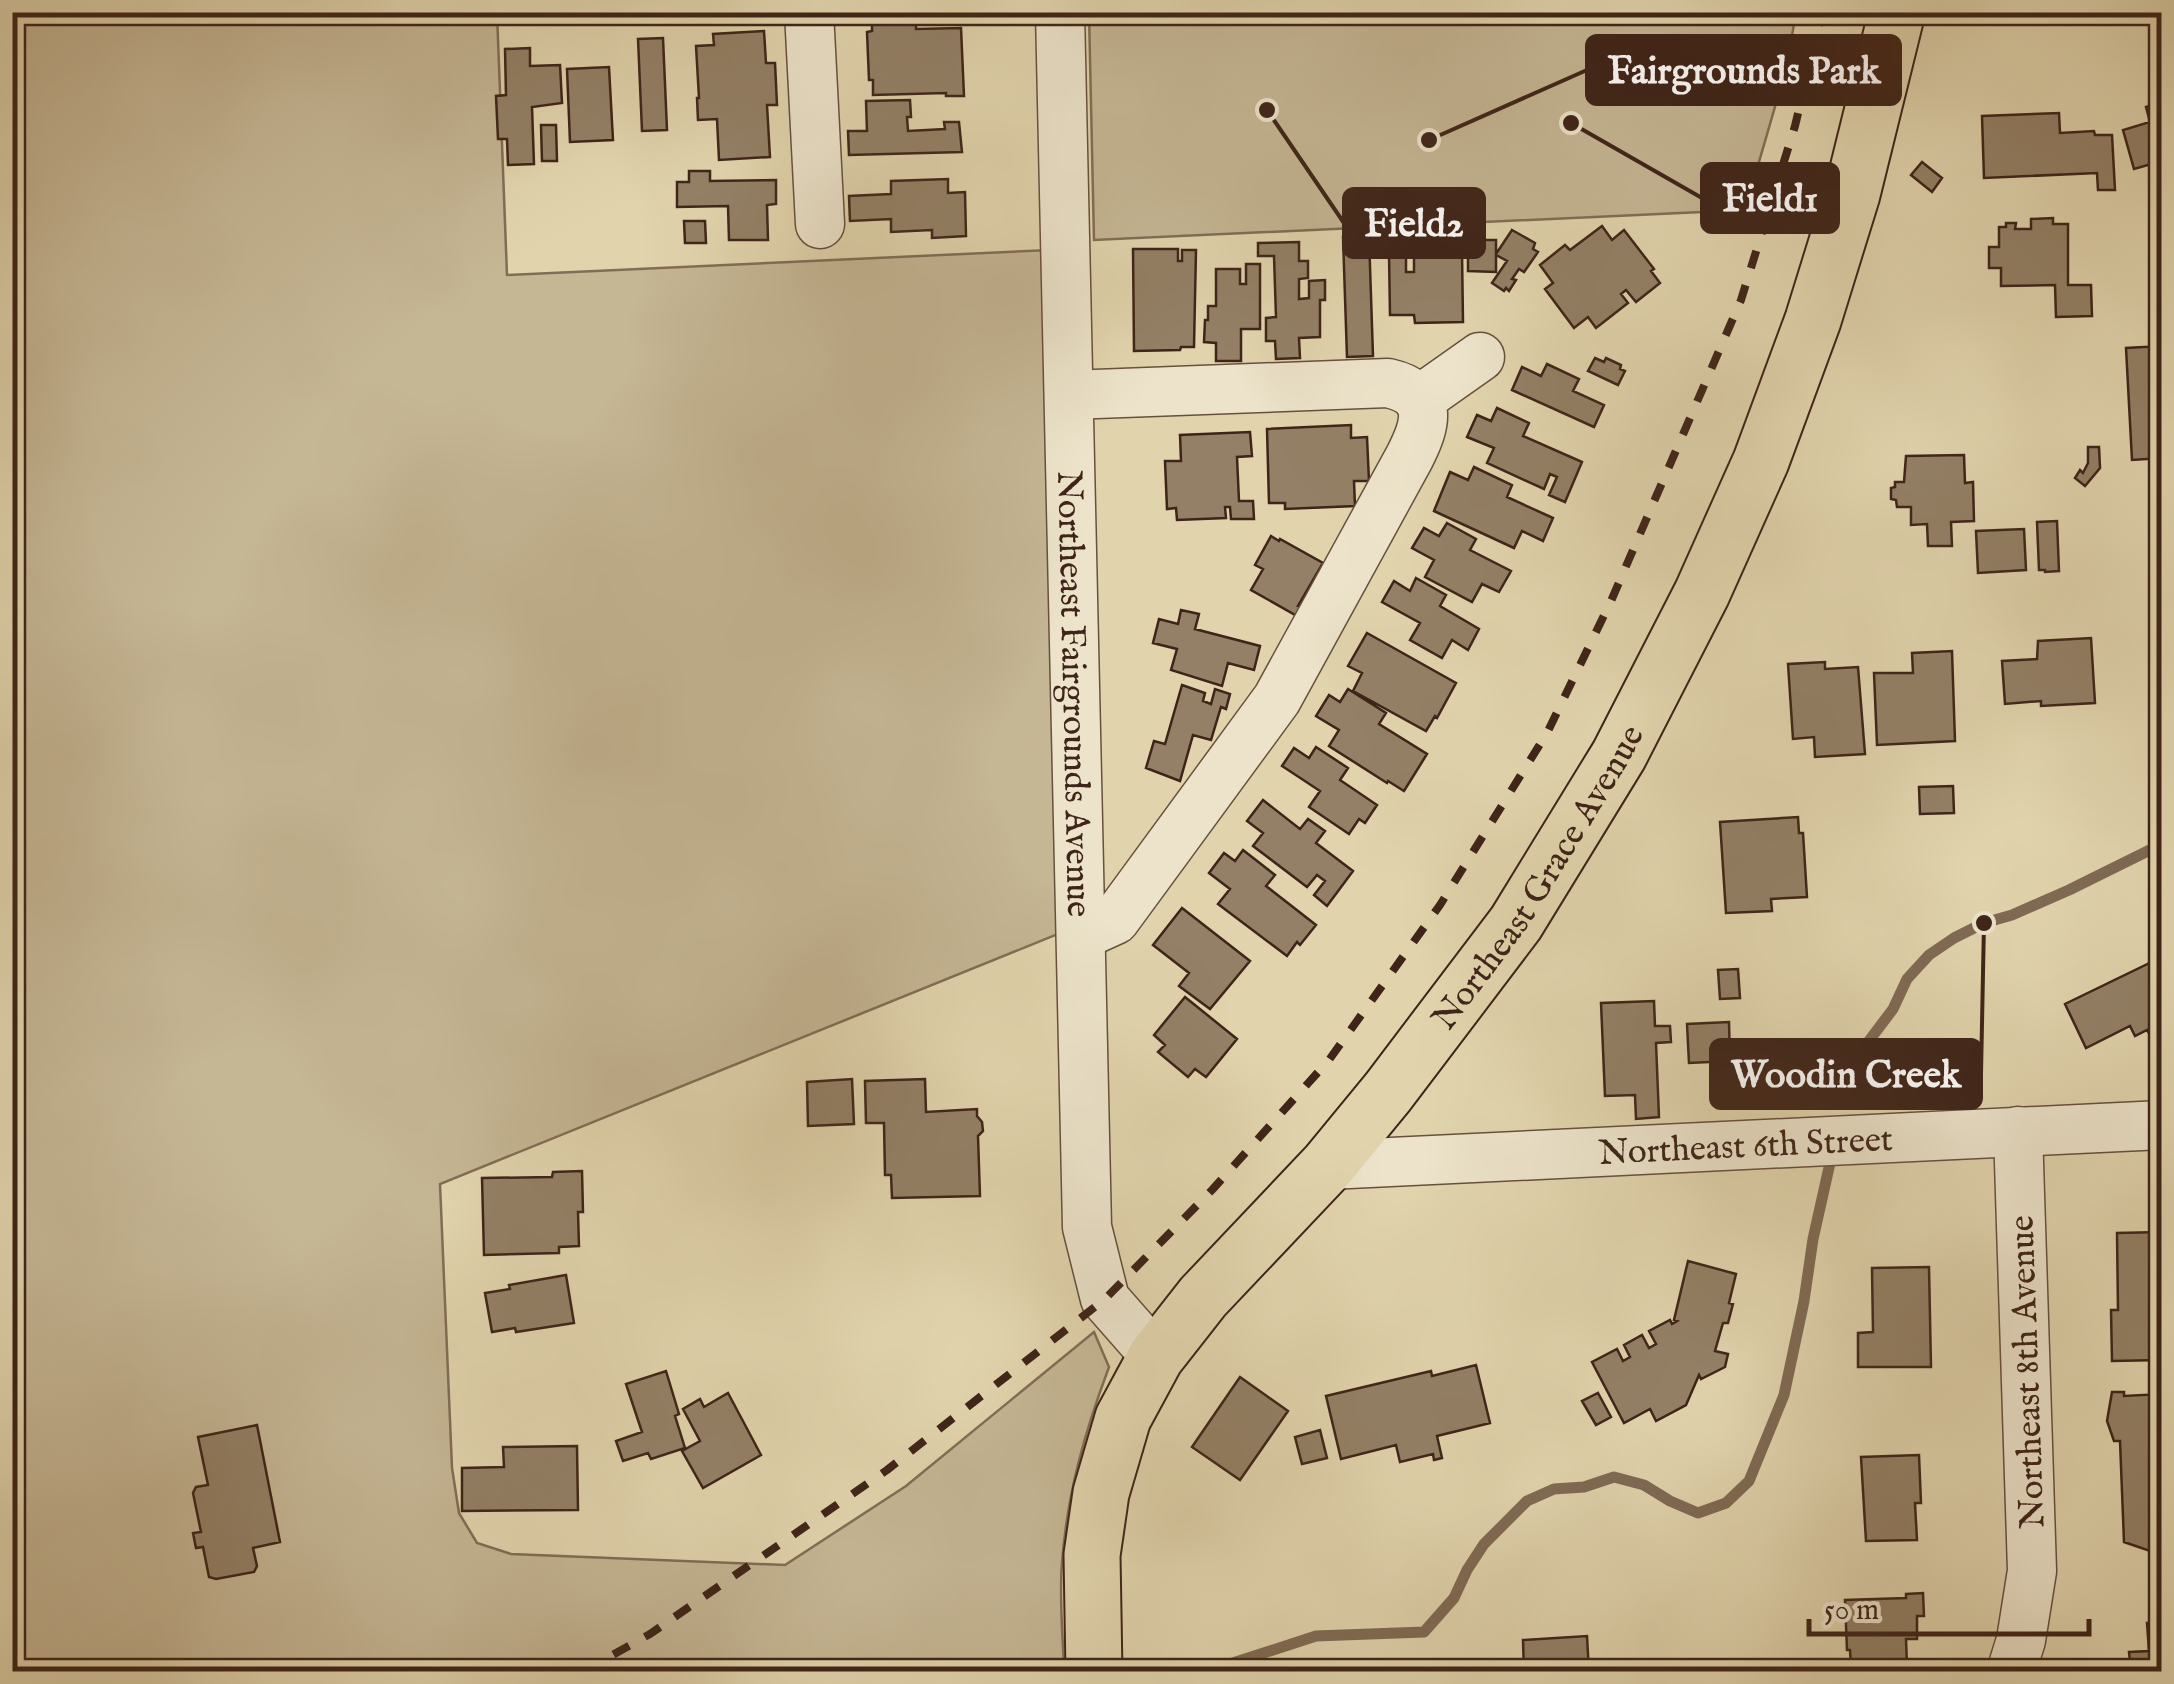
<svg xmlns="http://www.w3.org/2000/svg" width="2174" height="1684" viewBox="0 0 2174 1684" font-family="'IM FELL English',serif">
  <rect width="100%" height="100%" fill="#e1d4ad"/>
  <filter id="stains"><feTurbulence type="fractalNoise" baseFrequency=".002" numOctaves="4"/><feColorMatrix values="0 0 0 0 .2 0 0 0 0 .09 0 0 0 0 .02 0 0 0 .5 -.17"/></filter>
  <radialGradient id="worn" r=".72"><stop offset=".6" stop-color="#630" stop-opacity="0"/><stop offset="1" stop-color="#630" stop-opacity=".3"/></radialGradient>
  <path fill="#c5b694" stroke="#826d56" stroke-width="2.5" d="M 12,13 L 497,13 L 507,275 L 1050,250 L 1063,932 L 440,1184 L 452,1468 L 459,1513 L 477,1543 L 511,1554 L 785,1565 L 906,1486 L 1094,1332 L 1109,1367 C 1085,1431 1067,1494 1062,1563 C 1059,1598 1063,1636 1064,1671 L 13,1671 Z
    M 1089,13 L 1089,12 L 1796,13 L 1786,69 L 1745,210 L 1094,240 Z"/>
  <g fill="none" stroke-linecap="round" stroke-linejoin="round">
    <path stroke="#7f6a54" stroke-width="11" d="M 1843,1087 L 1856,1058 L 1893,1009 L 1907,979 L 1929,955 L 1954,938 L 1984,923 L 2012,915 L 2069,890 L 2162,844
      M 1205,1672 L 1316,1636 L 1424,1632 L 1454,1598 L 1467,1570 L 1484,1544 L 1527,1501 L 1554,1489 L 1584,1487 L 1614,1477 L 1644,1485 L 1670,1501 L 1698,1513 L 1726,1503 L 1749,1481 L 1784,1395 L 1804,1301 L 1813,1239 L 1830,1163"/>
  </g>
  <path fill="#938066" stroke="#3e2419" stroke-width="2.5" d="M 916,17 L 916,29 L 961,28 L 964,96 L 946,96 L 946,93 L 873,95 L 873,80 L 869,80 L 867,32 L 872,31 L 872,19 Z
    M 764,31 L 766,63 L 775,63 L 777,105 L 767,105 L 770,157 L 719,160 L 717,119 L 698,120 L 697,98 L 699,98 L 696,46 L 714,45 L 713,34 Z
    M 663,38 L 667,130 L 642,131 L 638,39 Z
    M 530,48 L 530,66 L 560,65 L 562,103 L 532,107 L 534,164 L 508,165 L 507,139 L 498,139 L 496,96 L 506,95 L 505,49 Z
    M 609,67 L 613,140 L 570,142 L 567,69 Z
    M 910,100 L 911,117 L 907,117 L 908,131 L 945,129 L 944,122 L 959,122 L 962,152 L 849,155 L 848,131 L 867,131 L 866,101 Z
    M 2162,103 L 2162,161 L 2134,169 L 2123,130 L 2150,122 L 2146,107 Z
    M 2059,113 L 2060,133 L 2094,131 L 2095,135 L 2112,135 L 2115,190 L 2098,190 L 2097,173 L 1984,178 L 1982,116 Z
    M 541,125 L 556,125 L 557,161 L 542,161 Z
    M 1922,162 L 1942,178 L 1932,192 L 1911,175 Z
    M 689,171 L 710,171 L 710,181 L 776,180 L 776,204 L 767,205 L 768,240 L 729,240 L 728,206 L 677,207 L 677,182 L 689,182 Z
    M 948,179 L 948,193 L 965,192 L 966,236 L 932,238 L 932,230 L 891,232 L 891,219 L 850,221 L 849,196 L 891,194 L 891,181 Z
    M 2053,218 L 2053,224 L 2068,224 L 2068,285 L 2091,285 L 2092,316 L 2056,317 L 2055,285 L 2001,286 L 2001,268 L 1989,268 L 1989,247 L 1999,247 L 1999,227 L 2006,227 L 2006,223 L 2016,223 L 2015,229 L 2031,229 L 2031,219 Z
    M 684,221 L 705,221 L 706,243 L 685,243 Z
    M 1602,226 L 1612,240 L 1624,230 L 1654,269 L 1651,271 L 1660,283 L 1636,302 L 1626,290 L 1621,294 L 1628,303 L 1596,328 L 1588,317 L 1574,328 L 1545,289 L 1553,283 L 1540,265 L 1565,245 L 1570,250 Z
    M 1512,230 L 1535,243 L 1533,249 L 1538,252 L 1524,272 L 1519,269 L 1512,279 L 1516,280 L 1509,291 L 1506,288 L 1504,291 L 1492,283 L 1507,261 L 1496,255 L 1496,272 L 1468,271 L 1468,240 L 1496,240 L 1496,254 Z
    M 1369,236 L 1373,356 L 1347,357 L 1343,237 Z
    M 1299,242 L 1299,261 L 1308,261 L 1308,278 L 1299,279 L 1299,299 L 1309,298 L 1309,281 L 1325,280 L 1325,300 L 1320,300 L 1320,337 L 1299,338 L 1300,358 L 1276,359 L 1275,341 L 1266,341 L 1266,318 L 1276,317 L 1274,256 L 1258,256 L 1258,243 Z
    M 1133,249 L 1178,249 L 1178,261 L 1182,261 L 1182,250 L 1196,250 L 1194,347 L 1181,347 L 1180,350 L 1134,351 Z
    M 1462,251 L 1463,322 L 1415,323 L 1414,315 L 1390,315 L 1389,254 L 1406,254 L 1406,272 L 1414,272 L 1414,252 Z
    M 1246,264 L 1260,264 L 1260,329 L 1241,329 L 1241,361 L 1216,361 L 1216,343 L 1204,342 L 1205,320 L 1208,320 L 1208,306 L 1216,306 L 1216,269 L 1240,269 L 1240,284 L 1246,284 Z
    M 2162,346 L 2162,458 L 2132,460 L 2126,348 Z
    M 1595,358 L 1604,362 L 1606,358 L 1621,365 L 1620,369 L 1625,371 L 1618,385 L 1588,371 Z
    M 1547,364 L 1579,379 L 1573,391 L 1604,405 L 1594,427 L 1512,390 L 1522,367 L 1541,376 Z
    M 1497,408 L 1529,423 L 1523,436 L 1582,462 L 1565,502 L 1549,495 L 1557,477 L 1550,474 L 1544,489 L 1487,463 L 1494,448 L 1467,437 L 1477,415 L 1491,421 Z
    M 1351,425 L 1351,438 L 1367,437 L 1369,481 L 1354,481 L 1355,506 L 1285,509 L 1285,503 L 1269,503 L 1267,429 Z
    M 1250,432 L 1252,456 L 1237,457 L 1239,501 L 1253,501 L 1254,519 L 1231,519 L 1230,507 L 1225,507 L 1226,518 L 1177,520 L 1176,508 L 1167,509 L 1165,461 L 1181,461 L 1180,435 Z
    M 2088,447 L 2099,447 L 2100,468 L 2085,486 L 2075,478 L 2080,470 L 2083,473 L 2088,463 Z
    M 1964,455 L 1965,483 L 1973,482 L 1974,521 L 1951,522 L 1952,546 L 1928,546 L 1927,524 L 1911,525 L 1911,507 L 1897,507 L 1896,500 L 1891,499 L 1891,488 L 1895,487 L 1895,482 L 1904,482 L 1906,456 Z
    M 1474,467 L 1512,485 L 1507,497 L 1553,518 L 1543,541 L 1522,531 L 1514,548 L 1434,511 L 1450,472 L 1468,480 Z
    M 2057,521 L 2059,571 L 2045,572 L 2045,570 L 2039,570 L 2037,522 Z
    M 1447,523 L 1476,539 L 1470,550 L 1511,571 L 1499,592 L 1482,584 L 1472,602 L 1425,577 L 1434,560 L 1412,548 L 1424,528 L 1439,536 Z
    M 2024,529 L 2026,570 L 1978,573 L 1976,531 Z
    M 1271,536 L 1279,541 L 1280,539 L 1323,563 L 1298,606 L 1302,607 L 1297,616 L 1251,590 L 1263,569 L 1255,565 Z
    M 1416,578 L 1446,595 L 1440,606 L 1479,629 L 1468,650 L 1452,640 L 1442,658 L 1410,640 L 1420,623 L 1382,602 L 1394,581 L 1410,591 Z
    M 1181,610 L 1199,614 L 1195,629 L 1260,646 L 1254,670 L 1228,663 L 1222,686 L 1171,670 L 1177,649 L 1153,643 L 1159,619 L 1178,624 Z
    M 1367,633 L 1456,683 L 1437,718 L 1435,716 L 1426,731 L 1353,691 L 1362,673 L 1348,666 Z
    M 2091,638 L 2095,703 L 2041,706 L 2041,701 L 2005,704 L 2002,661 L 2037,659 L 2038,641 Z
    M 1952,651 L 1955,741 L 1877,745 L 1874,673 L 1913,673 L 1912,653 Z
    M 1825,662 L 1825,669 L 1858,667 L 1865,754 L 1815,757 L 1814,737 L 1793,739 L 1788,664 Z
    M 1182,685 L 1205,693 L 1203,701 L 1211,704 L 1215,689 L 1230,694 L 1226,709 L 1221,707 L 1211,740 L 1193,735 L 1180,781 L 1146,768 L 1154,741 L 1165,744 Z
    M 1348,689 L 1386,713 L 1379,724 L 1427,754 L 1404,791 L 1388,781 L 1387,783 L 1329,746 L 1339,730 L 1316,716 L 1329,695 L 1340,702 Z
    M 1316,747 L 1348,768 L 1340,780 L 1377,805 L 1365,823 L 1359,819 L 1349,834 L 1309,807 L 1320,791 L 1282,766 L 1294,748 L 1309,758 Z
    M 1953,786 L 1954,813 L 1920,814 L 1919,787 Z
    M 1263,800 L 1300,829 L 1308,819 L 1325,831 L 1316,843 L 1353,871 L 1327,906 L 1314,895 L 1325,881 L 1317,875 L 1307,887 L 1253,846 L 1263,833 L 1247,821 Z
    M 1798,817 L 1799,833 L 1803,833 L 1807,897 L 1771,899 L 1772,911 L 1726,913 L 1720,822 Z
    M 1243,850 L 1275,875 L 1266,886 L 1316,925 L 1300,945 L 1297,942 L 1287,956 L 1218,904 L 1230,889 L 1209,873 L 1224,853 L 1235,861 Z
    M 1182,908 L 1250,961 L 1210,1009 L 1179,986 L 1189,973 L 1153,945 Z
    M 2162,957 L 2162,1032 L 2151,1037 L 2147,1030 L 2135,1036 L 2130,1026 L 2086,1048 L 2065,1004 Z
    M 1738,969 L 1740,998 L 1720,999 L 1718,970 Z
    M 1185,997 L 1237,1039 L 1206,1077 L 1195,1069 L 1188,1077 L 1158,1052 L 1165,1045 L 1154,1035 Z
    M 1654,1001 L 1655,1026 L 1670,1026 L 1671,1042 L 1656,1043 L 1659,1117 L 1636,1119 L 1635,1095 L 1605,1096 L 1601,1003 Z
    M 1729,1022 L 1730,1061 L 1689,1063 L 1687,1024 Z
    M 852,1079 L 854,1124 L 808,1126 L 807,1082 Z
    M 925,1079 L 926,1112 L 977,1109 L 977,1116 L 982,1122 L 983,1131 L 978,1136 L 980,1196 L 892,1198 L 891,1175 L 885,1175 L 884,1123 L 866,1123 L 865,1081 Z
    M 582,1171 L 583,1212 L 578,1212 L 579,1246 L 559,1247 L 559,1253 L 484,1255 L 482,1178 L 552,1177 L 553,1172 Z
    M 2162,1232 L 2162,1360 L 2112,1361 L 2111,1310 L 2118,1310 L 2117,1233 Z
    M 1688,1261 L 1736,1274 L 1729,1303 L 1733,1304 L 1728,1323 L 1723,1323 L 1715,1351 L 1728,1354 L 1725,1367 L 1701,1379 L 1699,1375 L 1686,1405 L 1656,1421 L 1650,1409 L 1624,1423 L 1592,1362 L 1617,1349 L 1623,1361 L 1630,1357 L 1624,1345 L 1642,1335 L 1649,1348 L 1656,1344 L 1649,1331 L 1670,1320 L 1672,1324 L 1677,1321 L 1674,1320 Z
    M 1929,1267 L 1931,1367 L 1858,1367 L 1858,1333 L 1873,1332 L 1872,1268 Z
    M 566,1275 L 574,1323 L 516,1332 L 515,1328 L 492,1332 L 485,1293 L 510,1289 L 509,1285 Z
    M 1476,1365 L 1490,1423 L 1437,1436 L 1442,1458 L 1434,1460 L 1433,1454 L 1400,1462 L 1396,1445 L 1341,1459 L 1326,1396 L 1431,1371 L 1432,1376 Z
    M 666,1371 L 679,1414 L 675,1416 L 685,1448 L 651,1459 L 648,1453 L 623,1461 L 616,1441 L 642,1432 L 626,1384 Z
    M 1240,1377 L 1288,1411 L 1240,1480 L 1192,1447 Z
    M 2112,1392 L 2124,1392 L 2124,1396 L 2162,1394 L 2162,1548 L 2150,1551 L 2124,1542 L 2120,1441 L 2114,1441 L 2107,1421 Z
    M 728,1393 L 761,1455 L 703,1488 L 682,1451 L 700,1441 L 683,1409 L 700,1399 L 704,1407 Z
    M 1598,1393 L 1611,1417 L 1596,1425 L 1582,1401 Z
    M 257,1425 L 280,1542 L 253,1548 L 257,1566 L 254,1572 L 216,1579 L 209,1577 L 203,1547 L 196,1548 L 193,1533 L 201,1532 L 193,1493 L 196,1487 L 208,1485 L 198,1437 Z
    M 1320,1430 L 1327,1458 L 1302,1464 L 1295,1437 Z
    M 577,1446 L 578,1510 L 462,1511 L 462,1468 L 504,1467 L 503,1447 Z
    M 1919,1455 L 1921,1503 L 1915,1503 L 1917,1540 L 1866,1541 L 1861,1457 Z
    M 1923,1593 L 1924,1616 L 1917,1616 L 1917,1639 L 1906,1639 L 1907,1667 L 1851,1669 L 1850,1650 L 1847,1650 L 1845,1600 L 1906,1598 L 1906,1594 Z
    M 2162,1622 L 2162,1672 L 2131,1672 L 2129,1652 L 2149,1651 L 2147,1623 Z
    M 1587,1636 L 1589,1672 L 1524,1672 L 1523,1640 Z"/>
  <g fill="none" stroke-linecap="round" stroke-linejoin="round">
    <g stroke="#67503e" stroke-width="51">
      <g id="minor">
        <path d="M 809,12 L 820,224"/>
        <path id="s1" d="M 1060,12 L 1087,1227 L 1105,1299 L 1156,1357"/>
        <path d="M 1069,395 L 1388,383 C 1436,394 1426,425 1409,458 L 1277,699 L 1115,920 L 1082,935"/>
        <path d="M 1419,400 L 1480,357"/>
        <path id="s2" d="M 1328,1165 L 2162,1125"/>
        <path d="M 2011,1672 L 2021,1640 L 2032,1571 L 2018,1131"/>
      </g>
    </g>
    <g stroke="#3e2419" stroke-width="59">
      <g id="major">
        <path id="s3" d="M 1094,1672 L 1092,1555 L 1101,1493 L 1123,1418 L 1156,1357 L 1203,1297 L 1328,1165 L 1388,1092 L 1516,923 L 1619,755 L 1702,593 L 1761,461 L 1813,320 L 1852,194 L 1897,12"/>
      </g>
    </g>
    <use href="#minor" stroke="#ece3ca" stroke-width="48"/>
    <use href="#major" stroke="#e1d4ad" stroke-width="55"/>
    <path stroke="#3e2419" stroke-width="8" stroke-dasharray="18 18" stroke-linecap="butt" d="M 582,1672 L 650,1634 L 887,1470 L 1105,1299 L 1212,1190 L 1329,1060 L 1440,905 L 1547,733 L 1611,601 L 1741,300 L 1795,126 L 1822,12"/>
  </g>
  <g text-anchor="middle" stroke-width="8" stroke-linejoin="round" paint-order="stroke">
    <g font-size="35" fill="#3e2419" stroke="#ece3ca">
      <text dy="12" stroke="none"><textPath href="#s1" startOffset="682">Northeast Fairgrounds Avenue</textPath></text>
      <text dy="12" stroke="none"><textPath href="#s3" startOffset="942">Northeast Grace Avenue</textPath></text>
      <text dy="12" stroke="none"><textPath href="#s2" startOffset="418">Northeast 6th Street</textPath></text>
      <text transform="translate(2026 1372) rotate(-92)" y="12">Northeast 8th Avenue</text>
    </g>
  </g>
  <path fill="none" stroke="#3e2419" stroke-width="4" d="M1429 140L1587 70M1571 123L1702 198M1267 110L1344 223M1984 923L1981 1074"/>
  <g fill="#3e2419" stroke="#ece3ca" stroke-width="4">
    <circle cx="1429" cy="140" r="10"/>
    <circle cx="1571" cy="123" r="10"/>
    <circle cx="1267" cy="110" r="10"/>
    <circle cx="1984" cy="923" r="10"/>
  </g>
  <g fill="#3e2419" stroke="#3e2419" stroke-width="4">
    <rect x="1587" y="36" width="313" height="68" rx="10"/>
    <rect x="1702" y="164" width="136" height="68" rx="10"/>
    <rect x="1344" y="189" width="140" height="68" rx="10"/>
    <rect x="1711" y="1040" width="270" height="68" rx="10"/>
  </g>
  <g font-size="38" text-anchor="middle" font-weight="bold" fill="#fff">
    <text x="1744" y="83">Fairgrounds Park</text>
    <text x="1770" y="211">Field1</text>
    <text x="1414" y="236">Field2</text>
    <text x="1846" y="1087">Woodin Creek</text>
  </g>
  <rect width="2174" height="1684" fill="none" stroke="#e1d4ad" stroke-width="50"/>
  <rect x="15" y="15" width="2144" height="1654" fill="none" stroke="#3e2419" stroke-width="5"/>
  <rect x="25" y="25" width="2124" height="1634" fill="none" stroke="#3e2419" stroke-width="2.5"/>
  <path d="M1809 1619v15h280v-15" fill="none" stroke="#3e2419" stroke-width="5"/>
  <text x="1824" y="1619" font-size="30" fill="#3e2419" stroke="#ece3ca" stroke-width="8" paint-order="stroke">50 m</text>
  <rect width="100%" height="100%" filter="url(#stains)"/>
  <rect width="100%" height="100%" fill="url(#worn)"/>
</svg>
